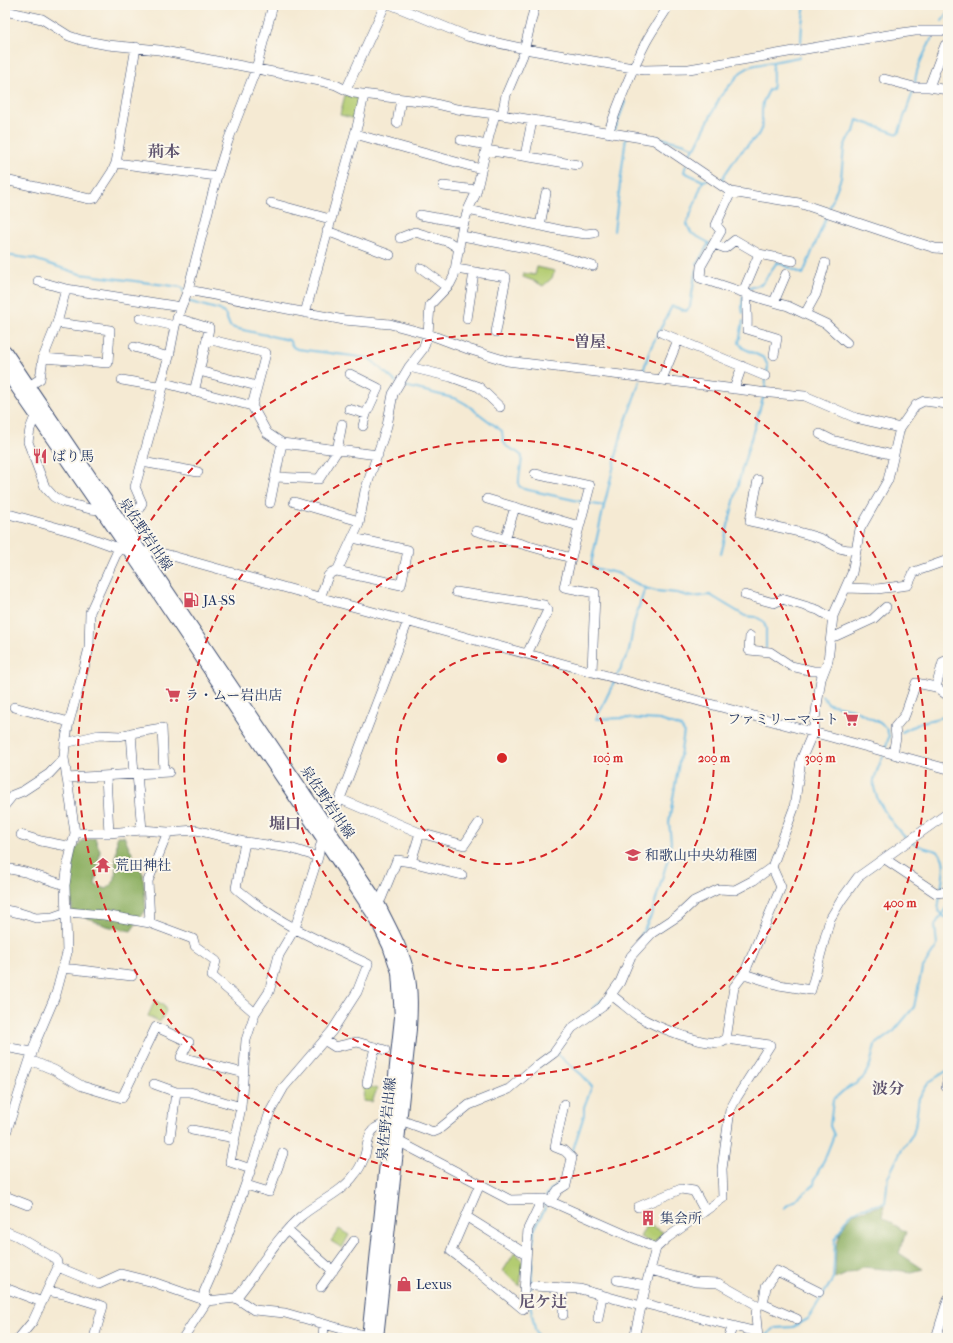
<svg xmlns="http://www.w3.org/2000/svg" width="953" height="1343" viewBox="0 0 953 1343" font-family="'IM FELL French Canon','Noto Serif JP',serif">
  <rect width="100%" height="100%" fill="#fbf7ec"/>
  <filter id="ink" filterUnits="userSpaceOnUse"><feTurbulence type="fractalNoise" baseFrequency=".025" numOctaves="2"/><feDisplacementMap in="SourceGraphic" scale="8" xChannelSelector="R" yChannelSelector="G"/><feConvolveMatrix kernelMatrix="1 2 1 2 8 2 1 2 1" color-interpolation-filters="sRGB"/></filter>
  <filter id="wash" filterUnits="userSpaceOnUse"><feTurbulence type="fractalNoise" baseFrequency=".012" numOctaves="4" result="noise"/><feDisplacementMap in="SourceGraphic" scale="16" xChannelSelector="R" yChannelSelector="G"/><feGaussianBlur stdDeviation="0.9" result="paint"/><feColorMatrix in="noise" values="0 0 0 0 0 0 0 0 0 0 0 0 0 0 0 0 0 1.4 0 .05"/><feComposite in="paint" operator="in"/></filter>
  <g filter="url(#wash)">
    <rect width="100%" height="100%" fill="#f5ead3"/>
    <path fill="#b3cc71" stroke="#677e68" d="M 345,95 L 361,99 L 356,119 L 340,115 Z
      M 537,267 L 555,271 L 552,278 L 543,286 L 534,281 L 523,277 L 523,273 L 535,275 Z
      M 155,1000 L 164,1006 L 166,1011 L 160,1022 L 148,1016 Z
      M 364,1084 L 377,1089 L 372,1102 L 363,1101 Z
      M 647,1224 L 663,1232 L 653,1244 L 640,1237 Z
      M 339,1229 L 349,1235 L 342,1248 L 331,1241 Z
      M 515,1252 L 523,1261 L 520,1286 L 503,1271 Z"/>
    <path fill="#8eb063" stroke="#547060" d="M 117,836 L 124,836 L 135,860 L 143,874 L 146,910 L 131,931 L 106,926 L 72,911 L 71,877 L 74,852 L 82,841 L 95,838 L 100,851 L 95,885 L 107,889 L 115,880 Z
      M 884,1205 L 882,1217 L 906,1232 L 899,1253 L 923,1269 L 912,1272 L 863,1267 L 835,1279 L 836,1247 L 842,1229 L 852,1214 Z"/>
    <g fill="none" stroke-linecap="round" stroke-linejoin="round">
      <path stroke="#67bae3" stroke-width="2" d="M 942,21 L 948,13
        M 801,42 L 802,23 L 805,5
        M 915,85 C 915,68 925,53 932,38
        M 615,130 L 625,102 L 624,102
        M 656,137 L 686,144 L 693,148
        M 687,158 L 692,150 L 696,146 L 720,97 L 741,72 L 751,66 L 799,57 L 799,56
        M 686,165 L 684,172 L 703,181
        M 721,182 L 725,174 L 738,155 L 758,135 L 762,127 L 762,111 L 763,102 L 769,90 L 772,89 C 774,84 772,69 773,62
        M 829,209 L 841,178 L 844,148 L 847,140 L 854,132 L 857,120 L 898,134 L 914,89
        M 614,231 L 626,137
        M 5,255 L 34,259 L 80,274 L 181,287 L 183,289 L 183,292
        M 697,264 L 709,243 L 691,233 L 687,224 L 703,181 L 707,180
        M 747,289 L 762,284 L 777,262 L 803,274 L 827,215
        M 187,301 L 220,310 L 225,314 L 230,326 L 234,328 L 289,340 L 293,347 L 297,349 L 369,358 L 397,383
        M 743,313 L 742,308 L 743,296
        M 743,321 L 739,343 L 743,348 L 764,358 L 768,366 L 767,373
        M 642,375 L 650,349 L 672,306 L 686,311 L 690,307 L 696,269
        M 401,385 L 457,399 L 466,404 L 502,431 C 504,453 509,444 522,456 C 522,466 518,476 519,486 L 524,489 L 583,502
        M 765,389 L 766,379
        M 587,503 L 604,506 L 591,564 L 594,568 L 617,573 L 645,588 L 656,591 L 677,593 L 692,597 L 710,595 L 745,616 L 756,617 L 763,621 L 766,628 L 766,648
        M 604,506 L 622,432 L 640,381
        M 721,554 L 742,469 L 764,395
        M 617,676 L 629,651 L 634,622 L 645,588
        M 615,680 L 596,719 L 626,718 L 660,720 L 681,727 L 684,732 L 669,822 L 671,842 L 669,855 L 651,916 L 636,945
        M 822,696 L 829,704 L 853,709 L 880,723 L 887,729 L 889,737 L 886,746
        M 902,732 L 922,722 L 948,716
        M 883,756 C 880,764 876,772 874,780 C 871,797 895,828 907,839
        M 912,843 C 919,847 928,848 936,851 C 949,857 942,879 941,890
        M 940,896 L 938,911 L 943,916 L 948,918
        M 593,1008 L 603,999
        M 557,1054 L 582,1075 L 592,1086 L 584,1107 L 584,1115 L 572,1153
        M 546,1197 L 551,1189 L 564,1180
        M 784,1208 L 814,1185 L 815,1178 L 825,1158 L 834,1135 L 830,1126 L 833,1100 L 843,1091 L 857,1083 L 864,1077 L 870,1065 L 875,1045 L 894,1031 L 914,1007 L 922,969 L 937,946 L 935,925 L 948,905
        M 542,1338 L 538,1336 L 535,1329 L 530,1304 L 534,1230 L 545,1208 L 545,1203
        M 766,1338 L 766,1335 L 775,1328 L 793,1327 L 808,1319 L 833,1279 L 835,1240 L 849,1215 L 859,1209 L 885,1203 L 888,1177 L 902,1149 L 913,1134 L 915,1127 L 919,1098 L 929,1082 L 948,1070"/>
    </g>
  </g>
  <g filter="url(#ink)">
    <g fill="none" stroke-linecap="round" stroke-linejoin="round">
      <g stroke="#3c4b70" stroke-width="10">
        <path id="minor" d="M 392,5 L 467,36 L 525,49 L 644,70 L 689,69 L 888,35 L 915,31 L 948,31
          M 5,11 L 42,19 L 69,36 L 81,40 L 108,45 L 159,50 L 320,81 L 336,85 L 346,90 L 354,93 L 428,102 L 457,109 L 502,115 L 654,140 L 731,192 L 799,203 L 903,238 L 935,248 L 948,249
          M 884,79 L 914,87 L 929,87 L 948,90
          M 929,87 L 945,45
          M 346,90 L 385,5
          M 502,115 L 506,95 L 523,55 L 535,5
          M 397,123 L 401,99
          M 608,133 C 619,102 631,71 646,42 C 653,29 662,17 669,5
          M 355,134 L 481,169
          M 461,140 L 487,145
          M 486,150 L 578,165
          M 525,156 L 532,121
          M 116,163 L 217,176
          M 5,180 L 90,199 L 95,198 L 112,172 L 116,163 L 136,47
          M 443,186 L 476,190
          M 731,192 L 716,225 L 721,231 L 701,266 L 700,278 L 766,300 L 788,306 L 826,324 L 847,343
          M 271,203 L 330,219
          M 468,210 L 565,231 L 586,234 L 594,233
          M 420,215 L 464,223
          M 540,226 L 546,193
          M 327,231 L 390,255
          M 462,236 L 547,252 L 593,266
          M 400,238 L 415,232 L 449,242 L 460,249
          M 714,244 L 725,248 L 735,240 L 759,254 L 743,292
          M 759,254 L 793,261
          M 421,268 L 447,287
          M 456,269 L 506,277 L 496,332
          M 38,281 L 66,289
          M 188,290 L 344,320 L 390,324 L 428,334 L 468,349 L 507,361 L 760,392 L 805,396 L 856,418 L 900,428
          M 747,294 C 746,306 748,317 747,329 L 777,338 L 774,355
          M 774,302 L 786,274
          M 305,313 L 358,123 L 364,95
          M 805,314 L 816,294 L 825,263
          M 140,318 L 175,326
          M 177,318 L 209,328 L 207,339
          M 467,319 L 474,272
          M 662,333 L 765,376
          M 134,347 L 169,357
          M 43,358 L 108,363 L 110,330 L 57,323
          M 409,367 L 451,377 L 479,387 L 500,407
          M 199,371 L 257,386
          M 350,374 L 378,388 L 366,414 L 363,426
          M 662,379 L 678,340
          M 122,380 L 163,387
          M 161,382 L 252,406 L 267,433 L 282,443 L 378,455
          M 24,389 L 40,379 L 43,358 L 57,323 L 66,289 L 181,307
          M 734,389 L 742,366
          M 194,392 L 207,339 L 266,353 L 252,406
          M 349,409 L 366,414
          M 36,414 L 30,429 L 28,442 L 45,487 L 54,497 L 63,502 L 90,509 L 100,510
          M 820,434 L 832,440 L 893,455
          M 142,462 L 198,472
          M 535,474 L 590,486 L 571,558
          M 275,477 L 319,479 L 337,451 L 342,424
          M 758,480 L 750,521 C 772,526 794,530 816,537 C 833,542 835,551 856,550
          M 487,499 L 579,526
          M 294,502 L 359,521
          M 270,503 L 282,443
          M 5,513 L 77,533 L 124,550
          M 476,531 L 571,558 L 564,587 L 595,593 L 592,672
          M 505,540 L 515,507
          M 136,553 L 153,551 L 169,555 L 322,598 L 948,769
          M 337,571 L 401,585 L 408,550 L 353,538
          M 846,588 L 877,589 L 908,585 L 914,572 L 948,560
          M 456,592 L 544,605 L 548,610 L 527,654
          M 745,595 L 774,603 L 782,599 L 818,610 L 833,619
          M 320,598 L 328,576 L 332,572 L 337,571 L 359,524 L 365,491 L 387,426 L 393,394 L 409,367 L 423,349 L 428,334 L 430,305 L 450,284 L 454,276 L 462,229 L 468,210 L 476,193 L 489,136 L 495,114
          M 831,635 L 836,636 L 873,619 L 886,607
          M 750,636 L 749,650 L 770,652 L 791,666 L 813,671 L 824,671
          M 936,687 L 943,662 L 948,660
          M 14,707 L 69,722
          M 131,733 L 134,774
          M 65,743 L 99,735 L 120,736 L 131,733 L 162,728 L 164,772
          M 893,754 L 896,737 L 895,727 L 905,715 L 916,683 L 936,687 L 948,696
          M 137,774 L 142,830
          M 106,776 L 109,833
          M 67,778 L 169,772
          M 340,799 L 420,833 L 464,845 L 479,823
          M 5,805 L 13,795 L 23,791 L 49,774 L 64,758
          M 75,833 L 109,833 L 142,830 L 168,832 L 196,830 L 245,842 L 290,848 L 318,857
          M 420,833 L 411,862 L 462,875
          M 21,835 L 41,841 L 72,847
          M 245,842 L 236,888 C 241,893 246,896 252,901 C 287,928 329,945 368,964 L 357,992 L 332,1031 L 284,1087 L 270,1112 L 251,1169
          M 885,859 L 936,893 L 945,892 L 948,889
          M 5,868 L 25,872 L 65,885
          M 377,901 L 381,899 L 397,860 L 411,862
          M 5,910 L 20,913 L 36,918 L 53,917 L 67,912 L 104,915 L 150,923 L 193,939 L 195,946 L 216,961 L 212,976 L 255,1013
          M 150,923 L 148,881 L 168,832
          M 63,968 L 132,976
          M 744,974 L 779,985 L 811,990 L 830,919 L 842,899 L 858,877 L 948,813
          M 611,995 C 620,1001 629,1010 638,1016 C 654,1026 703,1046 720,1042 C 723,1041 724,1040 726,1039 L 770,1045 L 737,1097 L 730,1110 L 722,1169 L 723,1198 L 667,1238 L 656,1248 L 646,1285 L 634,1338
          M 726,1039 L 734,987 L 744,974 L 781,887 L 772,867
          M 324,1040 L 335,1047 L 357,1042 L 385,1050
          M 5,1047 L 32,1052
          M 30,1060 L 54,1070 L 82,1086 L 122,1098 L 156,1027 L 189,1042 L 181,1057 L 244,1073
          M 367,1083 L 375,1047
          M 154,1084 L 176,1092 L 190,1092 L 241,1107
          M 946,1087 L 948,1076
          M 401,1121 L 406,1122 L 433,1132 L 438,1130 L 469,1105 L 509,1089 L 535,1067 L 554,1053 L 572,1028 L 602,1007 L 620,982 L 631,956 L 652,933 L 678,916 L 694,901 L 719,889 L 735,890 L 754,880 L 772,867 L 794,808 L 801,760 L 813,732 L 821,679 L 828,661 L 833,616 L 852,573 L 860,529 L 888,480 L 900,428 L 909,415 L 916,405 L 924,401 L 947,404 L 948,402
          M 192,1130 L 235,1138
          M 5,1136 L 36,1041 L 56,994 L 67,953 L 65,885 L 68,864 L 75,833 L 64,758 L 65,743 L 69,722 L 82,676 L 89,648 L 90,612 L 119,548 L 142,503 L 135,487 L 163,387 L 161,382 L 169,357 L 175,326 L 181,307 L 188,290 L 217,176 L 228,141 L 256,69 L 273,5
          M 170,1138 L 176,1092
          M 392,1139 L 398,1141 L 510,1200 L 545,1199 L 656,1248
          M 480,1184 L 451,1251 L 472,1267 L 523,1309 L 528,1229 L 539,1206 L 535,1199
          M 246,1185 L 269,1192 L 283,1153
          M 5,1196 L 28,1205
          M 550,1202 L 558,1190 L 566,1185 L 572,1158 L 565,1151 L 555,1147 L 564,1104
          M 638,1207 L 681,1189 L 694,1191 L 705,1211
          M 467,1217 L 526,1254
          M 287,1230 L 333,1271
          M 5,1231 L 17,1236 L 56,1259 L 58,1267
          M 650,1270 L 695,1282 L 718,1283 L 757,1305 L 763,1304 L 797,1319
          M 617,1280 L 646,1285
          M 534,1286 L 580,1289 L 641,1306
          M 321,1287 L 354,1241
          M 5,1288 L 42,1302
          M 563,1288 L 563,1315
          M 47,1291 L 64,1294 L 103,1306 L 94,1338
          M 236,1298 C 258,1272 274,1240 300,1217 C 317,1202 342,1193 355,1174 C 359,1170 362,1163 364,1158 C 370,1141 365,1124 391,1125
          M 207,1301 L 204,1292 L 222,1251 L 251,1169 L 230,1162 L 241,1107 L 246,1040 L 255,1013 L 269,992 L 279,955 L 295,928 L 318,857 L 320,847 L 328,830 L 408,621
          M 642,1303 L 757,1332
          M 763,1304 L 766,1287 L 777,1271 L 819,1292
          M 757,1305 L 756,1317 L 758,1338
          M 598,1319 L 602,1296
          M 19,1338 L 33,1321 L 58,1267 L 99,1284 L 121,1274 L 153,1282 L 207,1301 L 236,1298 L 254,1310 L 285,1313 L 374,1338
          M 183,1338 L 207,1301
          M 323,1338 L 324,1324
          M 728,1338 L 733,1326
          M 936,1338 L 948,1299"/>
      </g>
      <g stroke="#3c4b70" stroke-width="14">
        <path id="major" d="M 5,351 L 377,901 C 388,925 402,947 408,973 C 412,991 411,1011 410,1029 L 377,1338
          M 5,370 L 144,572 L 338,861 L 375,917 L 389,946 L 398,972 L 401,1017 L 368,1338"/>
      </g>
      <use href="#minor" stroke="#fff" stroke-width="9"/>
      <use href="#major" stroke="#fff" stroke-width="12"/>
    </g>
  </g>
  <g fill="none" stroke="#d62828" stroke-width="2" stroke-dasharray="7 5">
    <circle cx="502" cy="758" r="106"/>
    <circle cx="502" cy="758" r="212"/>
    <circle cx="502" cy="758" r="318"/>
    <circle cx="502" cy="758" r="424"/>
  </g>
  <defs>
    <g id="restaurant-bare" transform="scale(1.2)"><path d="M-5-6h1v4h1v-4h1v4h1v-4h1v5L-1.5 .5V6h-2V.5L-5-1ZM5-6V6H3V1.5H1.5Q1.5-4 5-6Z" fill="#d1495b" stroke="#fbf7ec" stroke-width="2.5" paint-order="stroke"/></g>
    <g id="fuel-bare" transform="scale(1.2)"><path d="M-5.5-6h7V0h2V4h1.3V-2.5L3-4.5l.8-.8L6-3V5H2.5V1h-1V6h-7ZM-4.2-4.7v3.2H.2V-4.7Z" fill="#d1495b" stroke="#fbf7ec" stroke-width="2.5" paint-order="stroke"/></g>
    <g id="supermarket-bare" transform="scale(1.2)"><path d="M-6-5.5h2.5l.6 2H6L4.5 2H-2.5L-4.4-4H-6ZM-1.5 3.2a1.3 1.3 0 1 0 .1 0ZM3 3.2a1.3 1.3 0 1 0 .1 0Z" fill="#d1495b" stroke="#fbf7ec" stroke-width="2.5" paint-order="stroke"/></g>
    <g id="school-bare" transform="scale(1.2)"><path d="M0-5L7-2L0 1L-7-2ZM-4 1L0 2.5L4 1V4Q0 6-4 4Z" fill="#d1495b" stroke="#fbf7ec" stroke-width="2.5" paint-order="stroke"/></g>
    <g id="temple-bare" transform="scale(1.2)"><path d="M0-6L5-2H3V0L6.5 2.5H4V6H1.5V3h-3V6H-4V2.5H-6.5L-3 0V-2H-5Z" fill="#d1495b" stroke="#fbf7ec" stroke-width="2.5" paint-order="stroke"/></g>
    <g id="building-bare" transform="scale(1.2)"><path d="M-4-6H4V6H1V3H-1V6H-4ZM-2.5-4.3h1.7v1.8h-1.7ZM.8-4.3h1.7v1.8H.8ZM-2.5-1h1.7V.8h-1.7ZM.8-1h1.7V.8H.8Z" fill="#d1495b" stroke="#fbf7ec" stroke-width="2.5" paint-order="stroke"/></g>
    <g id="shop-bare" transform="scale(1.2)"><path d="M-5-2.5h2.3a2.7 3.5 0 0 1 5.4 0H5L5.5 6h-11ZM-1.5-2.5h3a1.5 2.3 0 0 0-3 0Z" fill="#d1495b" stroke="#fbf7ec" stroke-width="2.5" paint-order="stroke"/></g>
  </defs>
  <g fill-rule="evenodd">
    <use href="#restaurant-bare" x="40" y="456"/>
    <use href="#fuel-bare" x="191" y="600"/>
    <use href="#supermarket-bare" x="173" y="695"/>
    <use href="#supermarket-bare" x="851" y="719"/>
    <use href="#school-bare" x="633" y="855"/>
    <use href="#temple-bare" x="103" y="865"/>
    <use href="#building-bare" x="648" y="1218"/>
    <use href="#shop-bare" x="404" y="1284"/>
  </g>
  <g text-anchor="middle" stroke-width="4" stroke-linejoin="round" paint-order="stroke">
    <g font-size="14" fill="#1b2f5e" stroke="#fbf7ec" text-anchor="start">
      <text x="52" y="461">ばり馬</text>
      <text x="203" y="605">JA-SS</text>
      <text x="185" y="700">ラ・ムー岩出店</text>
      <text x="839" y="724" text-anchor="end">ファミリーマート</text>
      <text x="645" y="860">和歌山中央幼稚園</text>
      <text x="115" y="870">荒田神社</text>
      <text x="660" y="1223">集会所</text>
      <text x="416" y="1289">Lexus</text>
    </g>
    <g font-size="14" fill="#1b2f5e" stroke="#fbf7ec">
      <text transform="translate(146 534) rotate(56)" y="5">泉佐野岩出線</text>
      <text transform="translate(328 802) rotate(56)" y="5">泉佐野岩出線</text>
      <text transform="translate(386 1119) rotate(-84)" y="5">泉佐野岩出線</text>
    </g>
    <g font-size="16" font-weight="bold" fill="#5f546f" stroke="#fbf7ec">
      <text x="164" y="157">荊本</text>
      <text x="590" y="347">曽屋</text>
      <text x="285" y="829">堀口</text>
      <text x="888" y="1094">波分</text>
      <text x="543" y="1307">尼ケ辻</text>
    </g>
  </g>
  <circle cx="502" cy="758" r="6" fill="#d62828" stroke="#fbf7ec" stroke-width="2"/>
  <g font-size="12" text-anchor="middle" font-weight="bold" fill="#d62828" stroke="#fbf7ec" stroke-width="4" stroke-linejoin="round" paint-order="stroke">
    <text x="608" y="762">100 m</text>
    <text x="714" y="762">200 m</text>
    <text x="820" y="762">300 m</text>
    <text x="900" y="907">400 m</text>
  </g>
  <rect width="953" height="1343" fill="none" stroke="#fbf7ec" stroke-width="20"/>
</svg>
